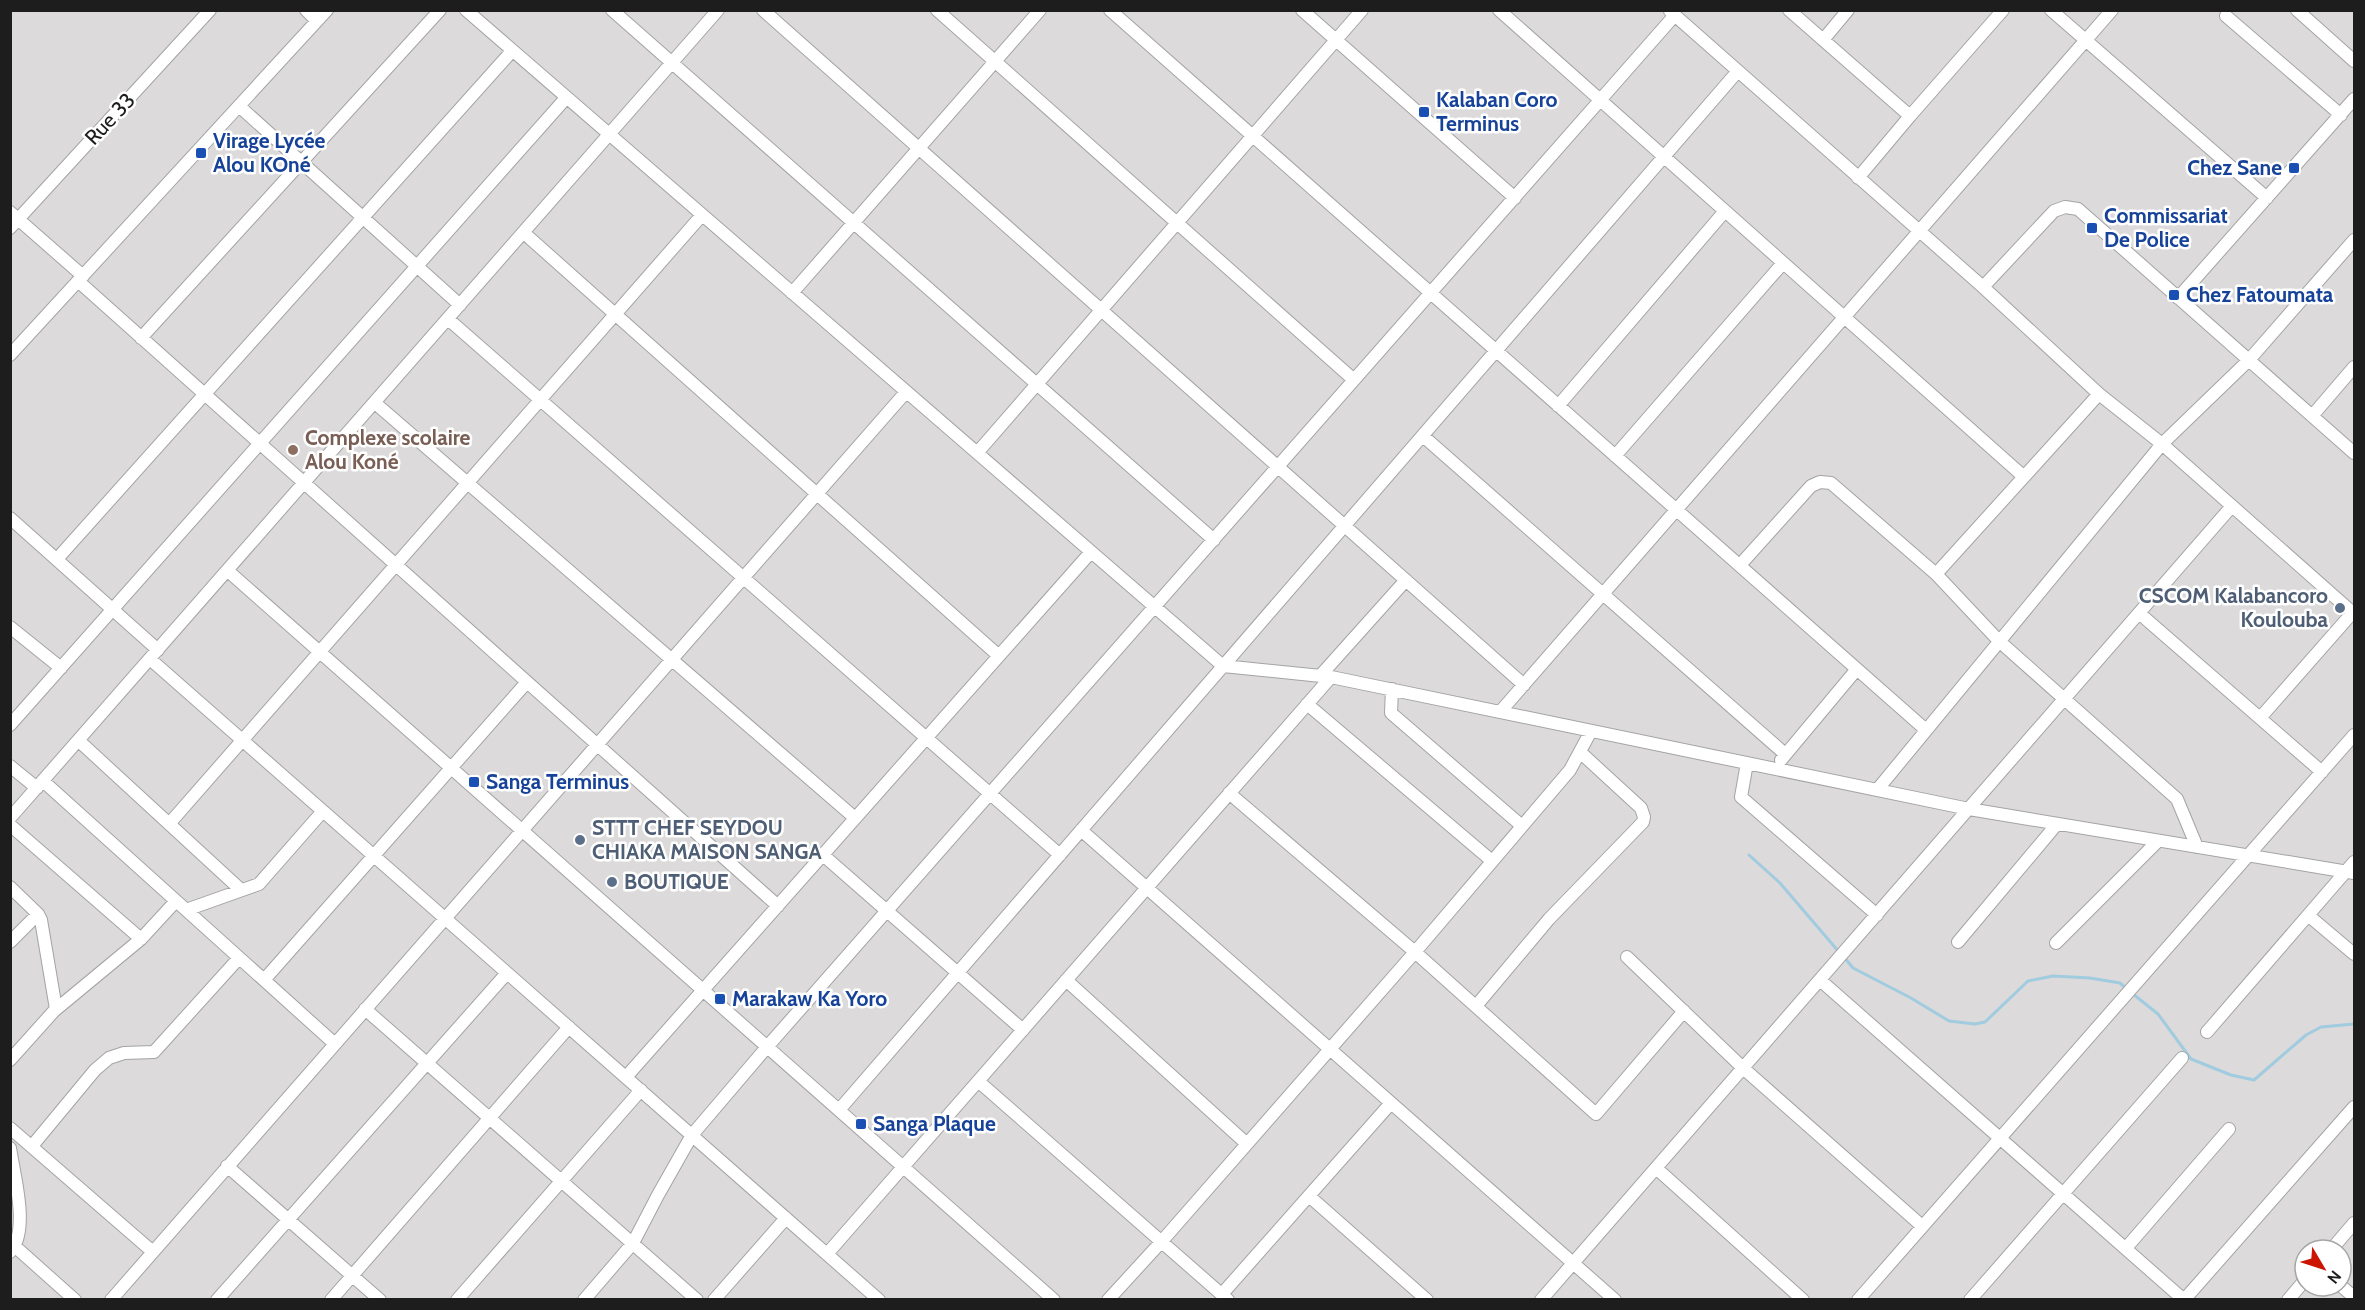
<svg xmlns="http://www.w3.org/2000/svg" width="2365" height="1310" viewBox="0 0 2365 1310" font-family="Cabin,sans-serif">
  <rect width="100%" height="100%" fill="#efece3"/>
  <path fill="#dcdada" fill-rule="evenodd" d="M 10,11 L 2354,11 L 2354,1299 L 11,1299 ZM 2305,1250 L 2341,1250 L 2341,1286 L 2305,1286 Z"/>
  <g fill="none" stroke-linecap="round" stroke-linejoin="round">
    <path stroke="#a1cbdf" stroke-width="3" d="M 1749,855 L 1780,883 L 1839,952
      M 1844,957 L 1853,968 L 1911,998 L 1949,1021 L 1975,1024 L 1985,1022 L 2028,981 L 2053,976 L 2090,978 L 2120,983 L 2128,990
      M 2133,994 L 2158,1014 L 2191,1059 L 2231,1075 L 2254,1080 L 2306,1035 L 2321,1027 L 2354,1024"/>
    <g stroke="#a4a4a4" stroke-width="14">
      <path id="street" d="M 306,10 L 317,21
        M 466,10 L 1223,666 L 1331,677 L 1969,809 L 2354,873
        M 612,10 L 1214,540
        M 763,10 L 1524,685
        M 937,10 L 1354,380
        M 1110,10 L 1926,730
        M 1302,10 L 1515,198
        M 1499,10 L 2023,476
        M 1789,10 L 1910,116
        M 2051,10 L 2267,198
        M 2297,10 L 2354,61
        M 1670,11 L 1983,287 L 2099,394 L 2162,444 L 2353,613
        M 2226,16 L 2341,115
        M 1823,40 L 1848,10
        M 239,106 L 460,305
        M 1858,178 L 1910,116 L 2003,10
        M 10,212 L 83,276
        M 10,228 L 210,10
        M 524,233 L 999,656
        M 78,281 L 778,906
        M 1983,287 L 2054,211 L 2065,207 L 2078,209 L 2354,453
        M 792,293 L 1040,10
        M 2178,298 L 2354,99
        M 448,319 L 1060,855
        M 141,338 L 440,10
        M 10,355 L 327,10
        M 375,403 L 855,818
        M 1558,406 L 1725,211
        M 2312,416 L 2354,367
        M 1423,436 L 1785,754
        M 977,453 L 1362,10
        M 1615,456 L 1783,263
        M 10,518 L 158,650
        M 57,559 L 512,51
        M 1740,565 L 1811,486 L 1820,482 L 1831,483 L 1936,574 L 1999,641 L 2177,799 L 2197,847
        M 228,571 L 1054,1300
        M 1936,574 L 2099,394
        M 2139,613 L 2322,772
        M 10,627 L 61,668
        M 150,659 L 879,1300
        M 1320,676 L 1406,580
        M 1392,689 L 1391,713 L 1522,826
        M 1307,704 L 1492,861
        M 1500,712 L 2112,10
        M 2260,718 L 2354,611
        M 10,725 L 566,98
        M 79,741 L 241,890
        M 1781,760 L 1857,669
        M 1747,763 L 1741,797 L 1877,915
        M 10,766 L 37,788
        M 43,781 L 335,1044
        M 1877,790 L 2162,444 L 2249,360 L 2354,240
        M 1229,793 L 1415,952 L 1596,1114 L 1684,1011
        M 10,818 L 718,10
        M 169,824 L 702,215
        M 10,825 L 141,939
        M 1081,830 L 1615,1300
        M 823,855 L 1023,1030
        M 10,887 L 38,914 L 10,942
        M 186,910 L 259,884 L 323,811
        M 38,914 L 41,920 L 56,1009
        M 2309,916 L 2354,954
        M 1958,942 L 2057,824
        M 2056,943 L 2158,841
        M 1627,957 L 1743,1068 L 1922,1226
        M 264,980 L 527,682
        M 1066,980 L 1247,1144
        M 1820,980 L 2184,1300
        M 1476,1006 L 1549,919 L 1643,822 L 1644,817 L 1641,808 L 1580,752
        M 365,1009 L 697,1300
        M 2207,1032 L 2354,862
        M 10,1060 L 54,1011 L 141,939 L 176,901
        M 626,1077 L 1091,552
        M 978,1081 L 1228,1300
        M 839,1110 L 1738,71
        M 10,1128 L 153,1252
        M 32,1146 L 95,1070 L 109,1058 L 124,1053 L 154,1052 L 239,958
        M 10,1148 C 14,1175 30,1231 10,1252
        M 227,1166 L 380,1300
        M 1656,1168 L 1803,1300
        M 1309,1196 L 1427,1300
        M 10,1242 L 75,1300
        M 2126,1248 L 2229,1129
        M 2331,1250 L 2354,1223
        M 827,1254 L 1331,677
        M 2341,1286 L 2354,1297
        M 1222,1294 L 1391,1103
        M 111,1300 L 906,392
        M 217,1300 L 507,973
        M 331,1300 L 569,1027
        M 457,1300 L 641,1090
        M 584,1300 L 633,1243 L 658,1195 L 692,1135 L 767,1047 L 1675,15
        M 714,1300 L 786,1218
        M 1108,1300 L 1162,1241 L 1415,952 L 1570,770 L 1591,731
        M 1541,1300 L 2232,506
        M 1858,1300 L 2354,735
        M 1970,1300 L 2182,1058
        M 2184,1300 L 2354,1107
        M 2288,1300 L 2305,1280"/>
    </g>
    <use href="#street" stroke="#fff" stroke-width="12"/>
  </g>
  <g fill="#1a4fb4" stroke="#fff" stroke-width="2">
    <rect x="1418" y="106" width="12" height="12" rx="3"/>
    <rect x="195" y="147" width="12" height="12" rx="3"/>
    <rect x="2288" y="162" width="12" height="12" rx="3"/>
    <rect x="2086" y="222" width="12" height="12" rx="3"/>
    <rect x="2168" y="289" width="12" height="12" rx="3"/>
    <rect x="468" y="776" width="12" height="12" rx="3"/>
    <rect x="714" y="993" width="12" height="12" rx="3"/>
    <rect x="855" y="1118" width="12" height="12" rx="3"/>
  </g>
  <circle fill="#8d6e63" stroke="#fff" stroke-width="2" cx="293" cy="450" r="6"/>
  <g fill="#5c6f8a" stroke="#fff" stroke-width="2">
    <circle cx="2340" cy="608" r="6"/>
    <circle cx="580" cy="840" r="6"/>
    <circle cx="612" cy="882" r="6"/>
  </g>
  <g text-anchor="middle" stroke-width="5" stroke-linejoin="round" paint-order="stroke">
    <g font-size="21" font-weight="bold" fill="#164399" stroke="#fff" text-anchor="start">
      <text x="1436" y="107">Kalaban Coro<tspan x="1436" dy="24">Terminus</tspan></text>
      <text x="213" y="148">Virage Lycée<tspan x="213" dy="24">Alou KOné</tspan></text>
      <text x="2282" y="175" text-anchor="end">Chez Sane</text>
      <text x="2104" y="223">Commissariat<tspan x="2104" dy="24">De Police</tspan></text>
      <text x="2186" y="302">Chez Fatoumata</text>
      <text x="486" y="789">Sanga Terminus</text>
      <text x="732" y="1006">Marakaw Ka Yoro</text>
      <text x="873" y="1131">Sanga Plaque</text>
    </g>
    <g font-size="21" fill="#1d1d1d" stroke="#fff">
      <text transform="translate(110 119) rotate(-47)" y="7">Rue 33</text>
    </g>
    <g font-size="21" font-weight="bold" fill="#785e54" stroke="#fff" text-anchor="start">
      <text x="305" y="445">Complexe scolaire<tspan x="305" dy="24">Alou Koné</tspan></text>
    </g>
    <g font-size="21" font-weight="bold" fill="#4e5e75" stroke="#fff" text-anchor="start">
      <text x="2328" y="603" text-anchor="end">CSCOM Kalabancoro<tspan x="2328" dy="24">Koulouba</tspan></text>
      <text x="592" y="835">STTT CHEF SEYDOU<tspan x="592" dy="24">CHIAKA MAISON SANGA</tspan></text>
      <text x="624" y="889">BOUTIQUE</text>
    </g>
  </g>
  <rect width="2365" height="1310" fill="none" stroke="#1d1d1d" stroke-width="24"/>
  <g transform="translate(2323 1268) rotate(129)"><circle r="28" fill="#ffffff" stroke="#a5a5a5" stroke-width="1.5"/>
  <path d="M0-4.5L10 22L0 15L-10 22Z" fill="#cb1500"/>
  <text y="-9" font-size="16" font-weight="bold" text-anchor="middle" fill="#1d1d1d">N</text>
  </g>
</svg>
